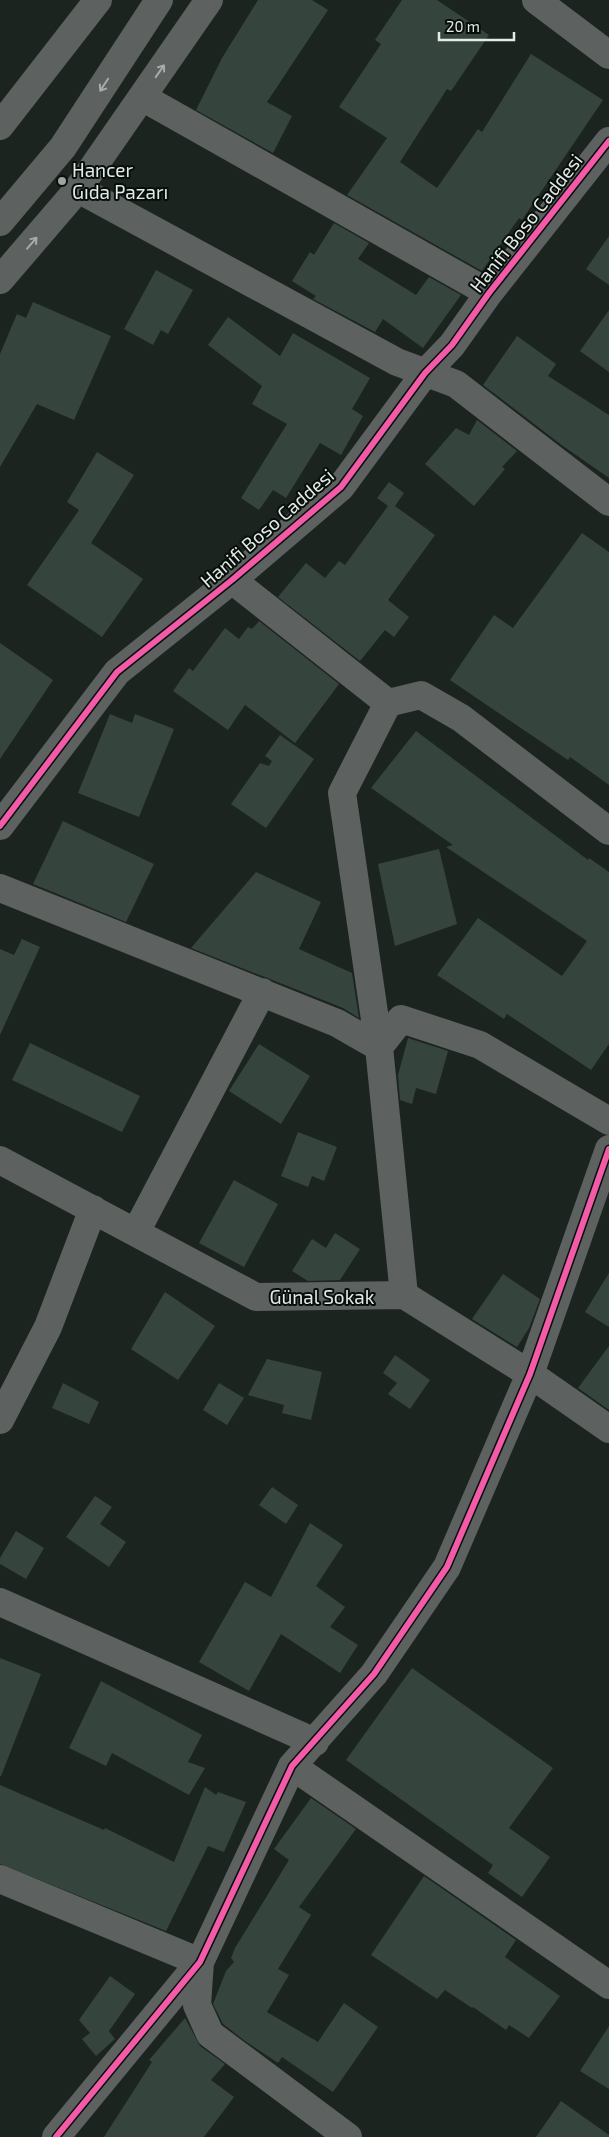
<svg xmlns="http://www.w3.org/2000/svg" width="609" height="2137" viewBox="0 0 609 2137" font-family="'Exo 2',sans-serif">
  <rect width="100%" height="100%" fill="#1c2420"/>
  <path fill="#36443e" d="M 258,0 L 312,0 L 328,10 L 267,102 L 292,116 L 273,153 L 196,110 L 222,58 Z
    M 402,0 L 437,0 L 489,35 L 451,91 L 447,89 L 400,162 L 437,188 L 478,129 L 482,132 L 531,54 L 603,100 L 522,220 L 519,218 L 482,271 L 347,195 L 387,138 L 339,107 L 381,44 L 375,40 Z
    M 334,223 L 369,243 L 358,259 L 416,295 L 429,277 L 461,295 L 423,348 L 383,319 L 375,332 L 313,299 L 316,296 L 292,281 L 310,252 L 314,255 Z
    M 609,236 L 609,285 L 586,269 Z
    M 156,270 L 193,290 L 168,334 L 161,330 L 153,345 L 124,329 Z
    M 33,302 L 111,336 L 74,420 L 37,404 L 0,467 L 0,354 L 17,314 L 26,318 Z
    M 609,310 L 609,372 L 580,351 Z
    M 228,317 L 280,356 L 293,333 L 370,378 L 352,409 L 363,416 L 341,455 L 320,443 L 286,498 L 273,490 L 259,510 L 241,498 L 287,424 L 252,404 L 262,386 L 208,345 Z
    M 517,336 L 556,364 L 548,376 L 609,415 L 609,478 L 563,446 L 483,385 Z
    M 477,420 L 517,451 L 502,467 L 505,469 L 474,506 L 425,464 L 456,428 L 469,435 Z
    M 97,452 L 134,475 L 91,543 L 143,579 L 102,637 L 27,585 L 79,510 L 67,502 Z
    M 389,482 L 404,493 L 395,506 L 435,535 L 388,600 L 409,617 L 394,637 L 385,630 L 360,661 L 278,597 L 306,563 L 325,578 L 339,561 L 345,565 L 388,506 L 377,498 Z
    M 582,533 L 609,552 L 609,785 L 570,757 L 568,760 L 450,680 L 494,615 L 513,628 Z
    M 259,621 L 339,684 L 295,743 L 245,705 L 228,730 L 173,691 L 189,668 L 193,671 L 225,628 L 239,639 L 248,627 L 252,629 Z
    M 0,643 L 53,680 L 0,759 Z
    M 110,714 L 132,723 L 135,714 L 174,729 L 139,817 L 78,793 Z
    M 416,731 L 588,860 L 589,858 L 609,872 L 609,1044 L 591,1070 L 507,1014 L 504,1019 L 437,975 L 478,918 L 562,976 L 587,941 L 446,847 L 453,845 L 371,788 Z
    M 280,735 L 314,759 L 266,828 L 231,804 L 260,763 L 269,766 L 272,761 L 265,756 Z
    M 63,821 L 154,864 L 126,922 L 33,884 Z
    M 439,849 L 457,924 L 395,946 L 378,864 Z
    M 256,872 L 321,902 L 299,949 L 352,973 L 359,1018 L 343,1008 L 191,948 Z
    M 22,939 L 40,947 L 0,1035 L 0,949 L 14,955 Z
    M 408,1038 L 448,1051 L 436,1094 L 416,1088 L 412,1104 L 400,1100 L 398,1075 Z
    M 30,1043 L 140,1096 L 122,1132 L 12,1080 Z
    M 259,1044 L 310,1076 L 281,1124 L 229,1091 Z
    M 298,1132 L 337,1147 L 324,1181 L 312,1176 L 308,1187 L 281,1176 Z
    M 234,1180 L 278,1204 L 244,1267 L 199,1243 Z
    M 335,1233 L 360,1249 L 340,1280 L 308,1281 L 292,1271 L 312,1239 L 326,1248 Z
    M 609,1273 L 609,1327 L 585,1312 Z
    M 503,1274 L 540,1299 L 529,1328 L 517,1347 L 472,1319 Z
    M 165,1292 L 215,1326 L 178,1380 L 131,1349 Z
    M 609,1346 L 609,1410 L 578,1388 Z
    M 395,1355 L 430,1380 L 410,1409 L 388,1394 L 397,1383 L 383,1373 Z
    M 267,1359 L 322,1372 L 311,1420 L 282,1413 L 284,1405 L 248,1395 Z
    M 63,1383 L 99,1402 L 89,1424 L 52,1408 Z
    M 219,1383 L 244,1398 L 227,1425 L 203,1410 Z
    M 272,1487 L 298,1505 L 286,1524 L 259,1505 Z
    M 95,1496 L 112,1507 L 100,1524 L 126,1542 L 109,1567 L 66,1537 Z
    M 310,1523 L 343,1545 L 316,1586 L 345,1607 L 330,1627 L 358,1645 L 340,1673 L 281,1634 L 249,1691 L 199,1662 L 245,1582 L 271,1597 Z
    M 16,1531 L 44,1548 L 26,1579 L 0,1564 L 0,1558 Z
    M 0,1658 L 41,1674 L 1,1776 L 0,1776 Z
    M 412,1668 L 553,1768 L 509,1828 L 550,1857 L 522,1897 L 488,1873 L 493,1865 L 346,1760 Z
    M 101,1681 L 202,1735 L 188,1762 L 205,1768 L 189,1795 L 112,1753 L 106,1766 L 69,1748 Z
    M 0,1785 L 104,1830 L 105,1828 L 174,1862 L 205,1787 L 216,1795 L 218,1792 L 246,1802 L 224,1852 L 208,1846 L 166,1931 L 0,1864 Z
    M 311,1798 L 356,1829 L 299,1907 L 311,1915 L 278,1969 L 289,1975 L 267,2012 L 318,2042 L 344,2003 L 378,2027 L 333,2092 L 282,2057 L 278,2063 L 245,2041 L 223,2024 L 213,2004 L 226,1971 L 234,1962 L 231,1958 L 235,1948 L 289,1860 L 274,1849 Z
    M 424,1876 L 516,1940 L 505,1957 L 560,1996 L 529,2038 L 509,2025 L 506,2030 L 473,2007 L 472,2008 L 445,1990 L 437,1999 L 371,1955 Z
    M 110,1976 L 135,1994 L 109,2031 L 115,2039 L 96,2056 L 82,2039 L 90,2033 L 79,2020 Z
    M 185,2018 L 200,2046 L 225,2064 L 211,2080 L 234,2097 L 204,2137 L 104,2137 L 152,2062 L 149,2060 Z
    M 609,2026 L 609,2089 L 580,2071 Z
    M 561,2101 L 609,2135 L 609,2137 L 536,2137 Z"/>
  <g fill="none" stroke-linecap="round" stroke-linejoin="round">
    <path stroke="#5d615f" stroke-width="28" d="M 536,0 L 609,55
      M 142,97 L 489,293
      M 0,126 L 98,0
      M 78,189 L 397,362 L 456,384 L 609,502
      M 0,222 L 63,147 L 159,0
      M 0,280 L 78,189 L 209,0
      M 232,580 L 388,703
      M 0,826 L 117,672 L 232,580 L 341,487 L 425,373 L 452,345 L 489,293 L 609,141
      M 609,831 L 461,718 L 421,695 L 388,703 L 342,793 L 379,1047 L 401,1019 L 480,1045 L 609,1121
      M 0,888 L 337,1023 L 379,1047 L 404,1295
      M 0,1160 L 256,1297 L 404,1295 L 530,1374 L 609,1429
      M 136,1232 L 262,992
      M 0,1420 L 48,1327 L 93,1209
      M 0,1602 L 315,1742
      M 292,1766 L 609,1985
      M 0,1879 L 200,1962 L 197,2005 L 210,2034 L 348,2137
      M 56,2137 L 200,1962 L 292,1766 L 374,1674 L 447,1567 L 530,1374 L 609,1149"/>
    <g stroke="#080e0b" stroke-width="9">
      <path id="cycleway" d="M 0,826 L 117,672 L 232,580 L 341,487 L 425,373 L 452,345 L 489,293 L 609,141
        M 56,2137 L 200,1962 L 292,1766 L 374,1674 L 447,1567 L 530,1374 L 609,1149"/>
    </g>
    <use href="#cycleway" stroke="#f35aa7" stroke-width="6"/>
  </g>
  <defs><path id="oneway-shaft" d="M-6 0H5M1.5-3L5.5 0L1.5 3" fill="none" stroke-width="1.6" stroke-linecap="round" stroke-linejoin="round" transform="scale(1.25)"/></defs>
  <g stroke="#a6ada9">
    <use href="#oneway-shaft" transform="translate(160 71) rotate(-55)"/>
    <use href="#oneway-shaft" transform="translate(104 85) rotate(123)"/>
    <use href="#oneway-shaft" transform="translate(32 243) rotate(-49)"/>
  </g>
  <circle fill="#9da5a0" stroke="#080e0b" stroke-width="2" cx="62" cy="181" r="5"/>
  <g text-anchor="middle" stroke-width="4" stroke-linejoin="round" paint-order="stroke">
    <g font-size="19" fill="#e2ebe5" stroke="#080e0b" text-anchor="start">
      <text x="72" y="177">Hancer<tspan x="72" dy="22">Gıda Pazarı</tspan></text>
    </g>
    <g font-size="19" fill="#e2ebe5" stroke="#080e0b">
      <text transform="translate(526 223) rotate(-52)" y="7">Hanifi Boso Caddesi</text>
      <text transform="translate(267 528) rotate(-41)" y="7">Hanifi Boso Caddesi</text>
      <text x="322" y="1304">Günal Sokak</text>
    </g>
  </g>
  <path d="M439 32v8h75v-8" fill="none" stroke="#e2ebe5" stroke-width="2.5"/>
  <text x="446" y="32" font-size="15" fill="#e2ebe5" stroke="#080e0b" stroke-width="4" paint-order="stroke">20 m</text>
</svg>
